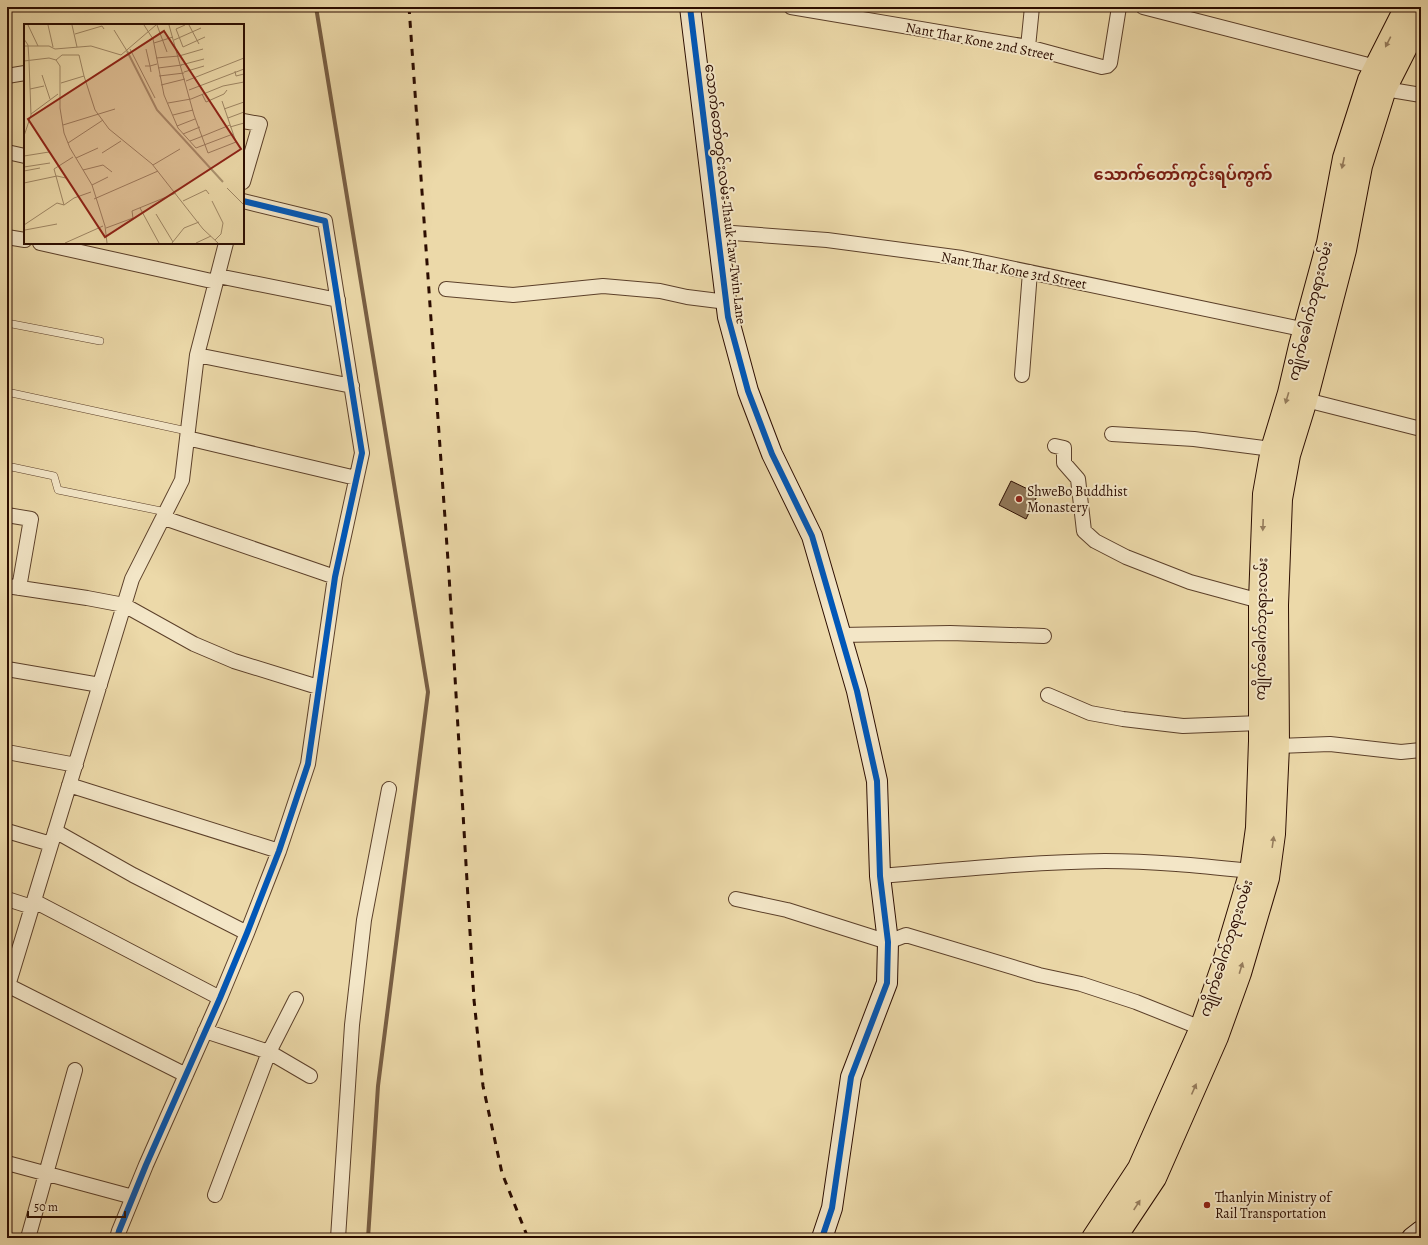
<svg xmlns="http://www.w3.org/2000/svg" width="1428" height="1245" viewBox="0 0 1428 1245" font-family="Alegreya,'Noto Sans Myanmar',serif">
  <rect width="100%" height="100%" fill="#ecd9a9"/>
  <filter id="stains"><feTurbulence type="fractalNoise" baseFrequency=".005" numOctaves="4"/><feColorMatrix values="0 0 0 0 .2 0 0 0 0 .09 0 0 0 0 .02 0 0 0 .5 -.17"/></filter>
  <radialGradient id="worn" r=".72"><stop offset=".6" stop-color="#630" stop-opacity="0"/><stop offset="1" stop-color="#630" stop-opacity=".3"/></radialGradient>
  <g fill="none" stroke-linecap="round" stroke-linejoin="round">
    <path stroke="#785e43" stroke-width="4" d="M 316,7 L 428,692 L 378,1086 L 368,1238"/>
  </g>
  <path fill="#907758" stroke="#2c0d00" d="M 1011,481 L 1038,494 L 1026,519 L 999,505 Z"/>
  <g fill="none" stroke-linecap="round" stroke-linejoin="round">
    <g stroke="#5c402a" stroke-width="8">
      <path id="lane" d="M 7,323 L 100,341
        M 7,392 L 187,431
        M 7,466 L 54,476 L 58,490 L 166,512"/>
    </g>
    <g stroke="#5c402a" stroke-width="16">
      <path id="street" d="M 791,7 L 1028,47 L 1102,67 L 1107,66 L 1110,63 L 1119,7
        M 1143,7 L 1376,67
        M 1028,47 L 1032,7
        M 7,76 L 25,73
        M 1385,89 L 1421,95
        M 243,121 L 260,124 L 243,182
        M 7,152 L 25,156
        M 719,232 L 827,240 L 962,258 L 1311,331
        M 7,237 L 25,240
        M 40,243 L 216,282
        M 218,276 L 338,300
        M 446,289 L 513,295 L 603,286 L 660,291 L 687,297 L 727,302
        M 197,355 L 352,386
        M 1022,375 L 1030,272
        M 1306,400 L 1421,429
        M 1112,434 L 1194,439 L 1272,449
        M 187,438 L 356,478
        M 1055,446 L 1064,448 L 1064,463 L 1078,479 L 1084,531 L 1095,541 L 1126,557 L 1190,582 L 1260,601
        M 7,515 L 31,519 L 19,588
        M 164,518 L 335,577
        M 7,586 L 87,598 L 124,605 L 194,644 L 234,661 L 318,687
        M 841,635 L 950,633 L 1044,636
        M 7,669 L 100,685
        M 1048,695 L 1090,713 L 1123,719 L 1183,726 L 1260,723
        M 1278,746 L 1330,744 L 1401,752 L 1421,750
        M 7,752 L 76,765
        M 69,785 L 279,851
        M 7,831 L 51,844
        M 55,831 L 133,875 L 247,933
        M 880,876 C 955,870 1030,862 1105,861 C 1154,861 1202,866 1251,871
        M 7,899 L 32,907
        M 736,899 L 787,910 L 888,942 L 906,935 L 1039,975 L 1081,984 L 1136,1002 L 1201,1028
        M 34,901 L 220,998
        M 7,985 L 186,1075
        M 7,989 L 132,579 L 182,480 L 197,355 L 226,243
        M 205,1031 L 269,1052 L 296,999
        M 7,1163 L 133,1197
        M 215,1195 L 269,1052 L 310,1076
        M 28,1238 L 75,1070
        M 117,1238 L 119,1231 L 146,1165 L 220,998 L 247,933 L 279,851 L 308,764 L 335,577 L 362,453 L 325,221 L 243,201
        M 338,1238 L 352,1025 L 364,920 L 389,789"/>
    </g>
    <g stroke="#2c0d00" stroke-width="22">
      <path id="secondary" d="M 690,7 L 728,317 L 748,391 L 772,454 L 812,536 L 857,691 L 877,781 L 880,876 L 888,942 L 887,983 L 851,1077 L 832,1208 L 822,1238
        M 1412,1238 L 1421,1231"/>
    </g>
    <g stroke="#2c0d00" stroke-width="24">
      <path id="primary" d="M 1093,1238 L 1139,1168 L 1201,1028 L 1223,965 L 1251,871 L 1257,828 L 1260,741 L 1260,601 L 1264,494 L 1272,449 L 1289,393 L 1300,346 L 1328,243 L 1344,158 L 1369,80 L 1406,7
        M 1115,1238 L 1155,1178 L 1217,1037 L 1240,973 L 1268,878 L 1274,834 L 1278,746 L 1277,605 L 1281,499 L 1289,455 L 1306,400 L 1345,250 L 1361,166 L 1385,89 L 1421,18"/>
    </g>
    <use href="#lane" stroke="#f3e6c7" stroke-width="7"/>
    <use href="#street" stroke="#f3e6c7" stroke-width="14"/>
    <use href="#secondary" stroke="#f3e6c7" stroke-width="20"/>
    <use href="#primary" stroke="#ecd9a9" stroke-width="22"/>
    <path stroke="#2c0d00" stroke-width="3" stroke-dasharray="7 7" stroke-linecap="butt" d="M 409,7 L 449,575 L 474,1000 L 483,1086 L 502,1173 L 528,1238"/>
    <g stroke="#f3e6c7" stroke-width="8">
      <path id="cycleway" d="M 690,7 L 728,317 L 748,391 L 772,454 L 812,536 L 857,691 L 877,781 L 880,876 L 888,942 L 887,983 L 851,1077 L 832,1208 L 822,1238
        M 117,1238 L 119,1231 L 146,1165 L 220,998 L 247,933 L 279,851 L 308,764 L 335,577 L 362,453 L 325,221 L 243,201"/>
    </g>
    <use href="#cycleway" stroke="#0057b8" stroke-width="6"/>
  </g>
  <defs><path id="oneway-solid" d="M-6-.8H1V-3.2L6.5 0L1 3.2V.8H-6Z"/></defs>
  <g fill="#967d5d">
    <use href="#oneway-solid" transform="translate(1388 42) rotate(117)"/>
    <use href="#oneway-solid" transform="translate(1343 163) rotate(102)"/>
    <use href="#oneway-solid" transform="translate(1287 398) rotate(107)"/>
    <use href="#oneway-solid" transform="translate(1263 525) rotate(92)"/>
    <use href="#oneway-solid" transform="translate(1273 842) rotate(-82)"/>
    <use href="#oneway-solid" transform="translate(1241 968) rotate(-73)"/>
    <use href="#oneway-solid" transform="translate(1194 1089) rotate(-66)"/>
    <use href="#oneway-solid" transform="translate(1137 1205) rotate(-57)"/>
  </g>
  <g fill="#8f2418" stroke="#f3e6c7" stroke-width="1.5">
    <circle cx="1019" cy="499" r="4"/>
    <circle cx="1207" cy="1205" r="4"/>
  </g>
  <g text-anchor="middle" stroke-width="4" stroke-linejoin="round" paint-order="stroke">
    <g font-size="14" fill="#2c0d00" stroke="#f3e6c7">
      <text transform="translate(980 41) rotate(11)" y="5">Nant Thar Kone 2nd Street</text>
      <text transform="translate(726 194) rotate(83)" y="5">သောက်တော်တွင်းလမ်း Thauk Taw Twin Lane</text>
      <text transform="translate(1014 270) rotate(11)" y="5">Nant Thar Kone 3rd Street</text>
      <text transform="translate(1310 311) rotate(-76)" y="5">ကျိုက်ခေါက်ဘုရားလမ်း</text>
      <text transform="translate(1261 629) rotate(-89)" y="5">ကျိုက်ခေါက်ဘုရားလမ်း</text>
      <text transform="translate(1226 948) rotate(-72)" y="5">ကျိုက်ခေါက်ဘုရားလမ်း</text>
    </g>
    <g font-size="14" fill="#2c0d00" stroke="#f3e6c7" text-anchor="start">
      <text x="1027" y="496">ShweBo Buddhist<tspan x="1027" dy="16">Monastery</tspan></text>
      <text x="1215" y="1202">Thanlyin Ministry of<tspan x="1215" dy="16">Rail Transportation</tspan></text>
    </g>
    <g font-size="16" font-weight="bold" fill="#7a1f14" stroke="#f3e6c7">
      <text x="1183" y="180">သောက်တော်ကွင်းရပ်ကွက်</text>
    </g>
  </g>
  <g transform="translate(24 24)">
    <rect width="220" height="220" fill="#ecd9a9"/>
    <path fill="none" stroke="#ab9470" stroke-width="2" d="M 103,27 L 133,86 L 199,158"/>
    <path fill="none" stroke="#9f8765" stroke-width="1" d="M 4,1 L 14,22M 24,1 L 29,23M 48,1 L 53,23M 120,1 L 129,15 L 140,71 L 154,104 L 172,124 L 209,110M 133,1 L 143,28M 145,1 L 170,91 L 184,129 L 212,118 L 198,77M 161,1 L 152,5 L 159,23 L 181,13M 165,1 L 175,20M 90,6 L 103,27M 51,10 L 78,2 L 80,5M 0,15 L 4,21 L 5,36M 150,16 L 177,4M 130,19 L 149,13M 0,22 L 25,22 L 31,25 L 67,22 L 97,31 L 132,1M 106,25 L 131,74M 132,34 L 155,32 L 179,25M 32,36 L 38,31 L 55,31 L 60,52M 0,37 L 25,34 L 32,36 L 36,42 L 36,84 L 40,109 L 46,124 L 68,161 L 81,202 L 83,219M 157,41 L 180,35M 121,42 L 126,42 L 122,25M 134,44 L 158,41M 211,47 L 212,52 L 220,50M 127,48 L 126,42 L 133,40M 160,48 L 180,42M 18,51 L 26,75M 135,52 L 160,49M 162,57 L 220,34M 37,59 L 60,52 L 71,86 L 85,105 L 128,140 L 179,205 L 194,219M 137,61 L 161,55M 6,65 L 20,62M 165,66 L 220,45M 178,70 L 182,78 L 200,70 L 203,66M 144,79 L 167,75 L 199,62 L 220,58M 200,85 L 220,78M 7,90 L 34,70M 149,91 L 169,86M 204,94 L 220,88M 39,101 L 91,85M 153,102 L 171,95M 206,103 L 220,99M 159,110 L 176,103M 0,112 L 7,91 L 5,37M 179,112 L 206,101M 166,117 L 179,112M 44,119 L 79,96M 78,129 L 97,117M 0,132 L 25,128M 52,134 L 74,124M 129,141 L 156,125M 0,143 L 26,139M 59,146 L 79,141 L 88,148M 0,147 L 16,144M 0,159 L 33,152 L 42,154M 68,161 L 84,153M 203,164 L 220,181M 70,175 L 134,147M 159,177 L 182,166 L 185,170M 188,177 L 199,199 L 197,210 L 191,216M 40,181 L 30,145 L 49,133M 116,184 L 135,219M 132,190 L 149,218M 0,201 L 33,179 L 40,181 L 50,174 L 67,168M 82,204 L 109,194 L 108,187 L 152,169M 1,206 L 33,200M 41,219 L 79,202M 148,219 L 160,204 L 175,198M 172,219 L 187,212"/>
    <path fill="#8f2418" fill-opacity="0.15" stroke="#8f2418" stroke-width="2" d="M 140,7 L 217,125 L 81,213 L 4,95 Z"/>
    <rect width="220" height="220" fill="none" stroke="#2c0d00" stroke-width="2"/>
  </g>
  <rect width="1428" height="1245" fill="none" stroke="#ecd9a9" stroke-width="24"/>
  <rect x="8" y="8" width="1412" height="1229" fill="none" stroke="#2c0d00" stroke-width="2"/>
  <rect x="12" y="12" width="1404" height="1221" fill="none" stroke="#2c0d00"/>
  <path d="M28 1211v6h97v-6" fill="none" stroke="#2c0d00" stroke-width="2"/>
  <text x="34" y="1211" font-size="12" fill="#2c0d00" stroke="#f3e6c7" stroke-width="3" paint-order="stroke">50 m</text>
  <rect width="100%" height="100%" filter="url(#stains)"/>
  <rect width="100%" height="100%" fill="url(#worn)"/>
</svg>
